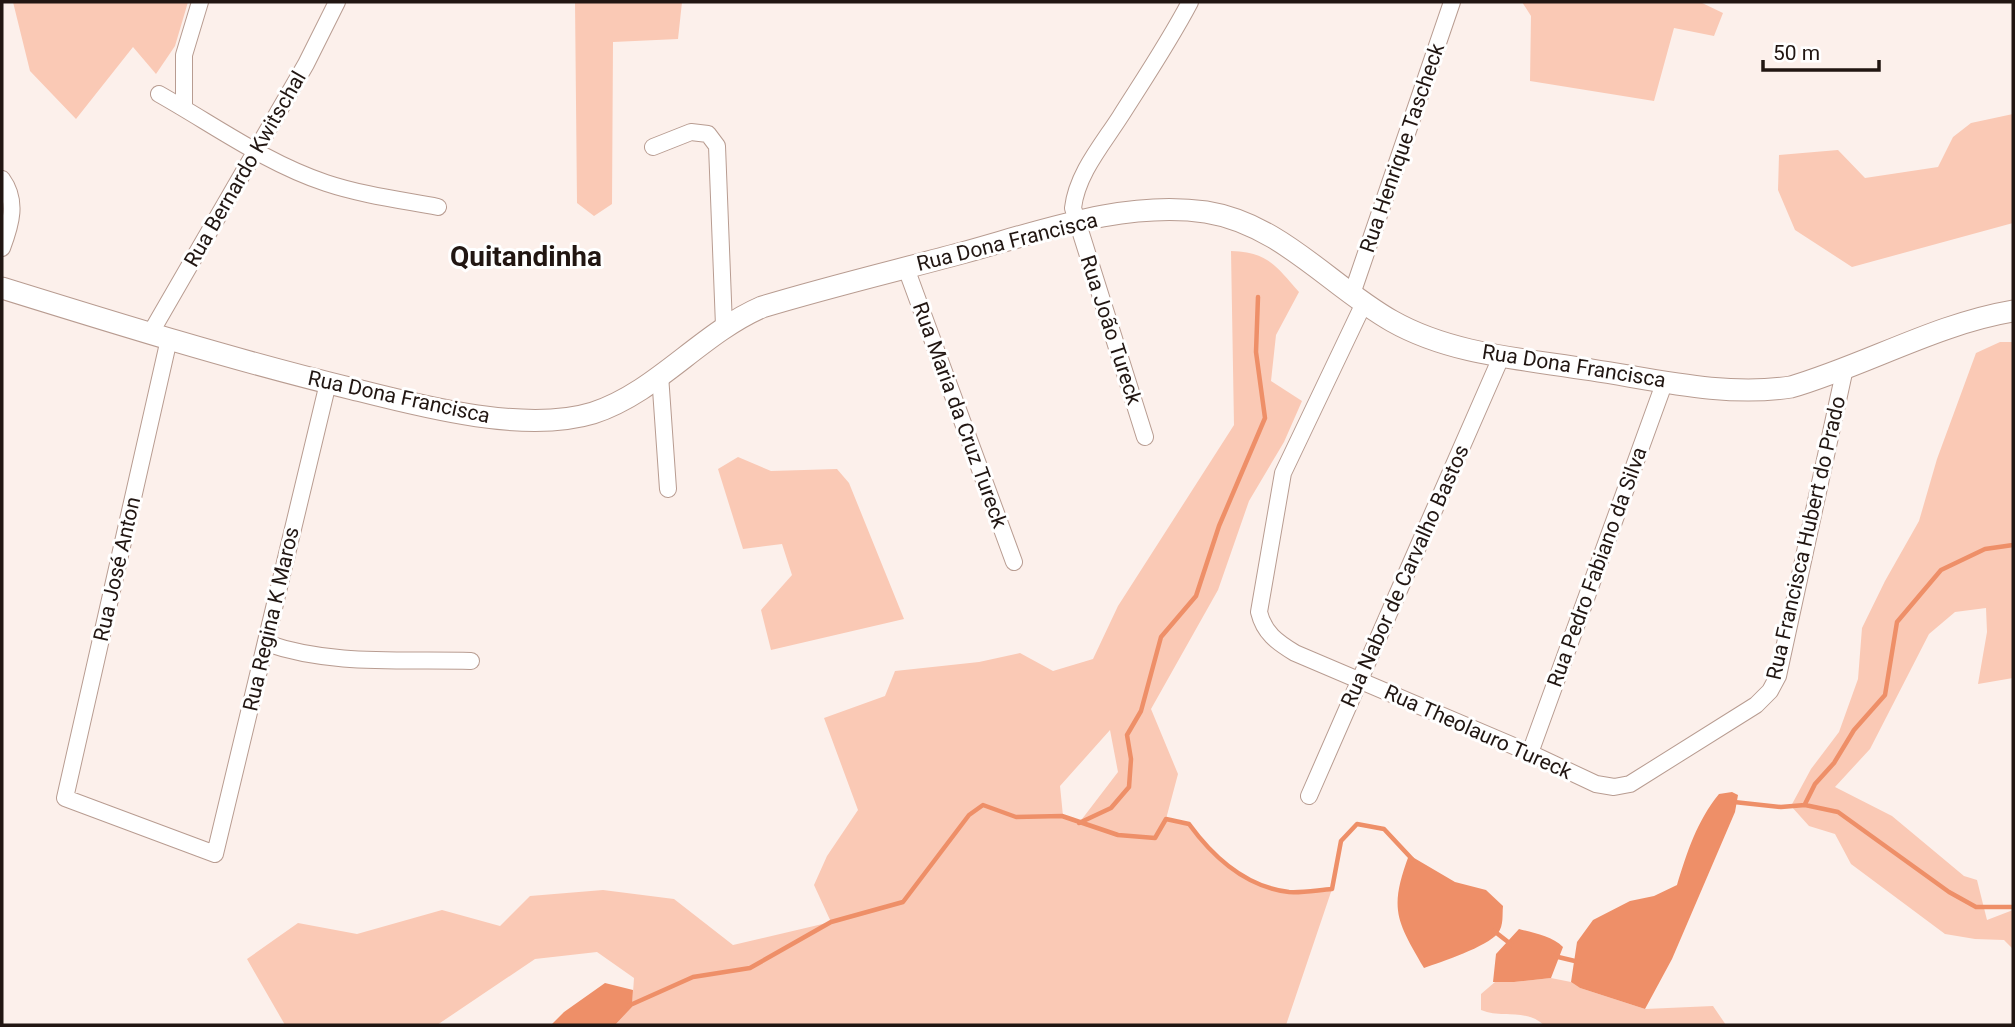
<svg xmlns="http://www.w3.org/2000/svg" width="2015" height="1027" viewBox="0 0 2015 1027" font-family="Roboto,sans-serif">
  <rect width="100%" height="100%" fill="#fcf0eb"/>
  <path fill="#fac9b5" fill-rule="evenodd" d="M 13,2 L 188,2 L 175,46 L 156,74 L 133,47 L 76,119 L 30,71 Z
    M 575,2 L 682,2 L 678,39 L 613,42 L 612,204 L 594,216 L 577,203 Z
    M 1522,2 L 1700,2 L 1723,13 L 1714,36 L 1674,28 L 1654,101 L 1530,81 L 1531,16 Z
    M 2013,114 L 2013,223 L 1852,267 L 1795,230 L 1778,190 L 1779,155 L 1838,150 L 1865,178 L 1938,167 L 1953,137 L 1971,123 Z
    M 1231,251 C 1268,252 1276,266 1299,292 L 1276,335 L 1271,381 L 1302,401 L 1284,442 L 1249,501 L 1218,590 L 1151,709 L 1178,774 L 1166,819 L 1189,824 C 1213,857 1246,887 1289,892 C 1302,893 1318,890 1332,889 L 1286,1025 L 615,1025 L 632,1007 L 634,978 L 597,952 L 535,959 L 437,1025 L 285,1025 L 247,959 L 298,923 L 357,934 L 442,910 L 500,926 L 530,896 L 603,890 L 674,899 L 733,945 L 831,922 L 814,885 L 827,856 L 858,810 L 824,718 L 885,696 L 895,671 L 979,662 L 1020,653 L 1053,671 L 1093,659 L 1118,606 L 1234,425 ZM 1110,730 L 1118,772 L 1079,823 L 1063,816 L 1060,786 Z
    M 2000,342 L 2013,342 L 2013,678 L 1978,684 L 1987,632 L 1986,608 L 1955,612 L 1929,634 L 1870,749 L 1835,787 L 1892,816 L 1964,876 L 1977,880 L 1987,920 L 2013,910 L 2013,949 L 2004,940 L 1975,939 L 1945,934 L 1851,864 L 1835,834 L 1809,826 L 1791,806 L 1811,769 L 1839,732 L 1858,679 L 1862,628 L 1885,581 L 1919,521 L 1937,459 L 1976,353 Z
    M 738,457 L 771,471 L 837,469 L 849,483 L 904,619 L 771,650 L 761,610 L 792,575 L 782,544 L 743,549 L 718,469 Z
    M 1551,978 L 1571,982 L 1580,988 L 1645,1009 L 1713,1006 L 1726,1025 L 1544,1025 C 1525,1008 1504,1019 1481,1010 L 1481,994 L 1495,982 L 1514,982 Z"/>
  <path fill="#ee8f68" d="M 1732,792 L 1738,795 L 1735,812 L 1672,959 L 1645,1009 L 1580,988 L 1571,982 L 1577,942 L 1593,920 L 1630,901 L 1654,896 L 1677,885 C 1687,852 1697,821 1719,794 Z
    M 1409,855 L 1455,882 L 1486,890 L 1503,906 C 1502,915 1504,925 1498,933 C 1487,947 1441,962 1424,968 C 1396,920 1389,909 1409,855 Z
    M 1519,929 C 1534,933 1552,936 1563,947 L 1551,978 L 1514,982 L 1493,982 L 1496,954 Z
    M 605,983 L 633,990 L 632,1007 L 615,1025 L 551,1025 L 564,1012 Z"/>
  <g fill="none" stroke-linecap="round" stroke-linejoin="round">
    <path stroke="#ee8f68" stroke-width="4.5" d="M 1734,802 L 1781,807 L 1805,805 L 1838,812 L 1949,892 L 1976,907 L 2013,907
      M 1805,804 L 1815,784 L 1834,763 L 1854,730 L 1885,695 L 1897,622 L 1941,570 L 1985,549 L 2013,545
      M 1079,823 L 1111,808 L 1129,787 L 1131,759 L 1127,735 L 1141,711 L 1161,637 L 1196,596 L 1219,526 L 1265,418 L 1256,352 L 1258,297
      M 1494,931 L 1512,945
      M 1554,956 L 1579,962
      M 628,1006 L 693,977 L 750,968 L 831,922 L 903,902 L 969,815 L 983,805 L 1016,817 L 1062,816 L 1118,835 L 1155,838 L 1166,819 L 1189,824 C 1213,857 1246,887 1289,892 C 1302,893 1318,890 1332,889 L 1341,841 L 1357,824 L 1384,829 L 1412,859"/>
    <g stroke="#b89c91" stroke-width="18">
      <path id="minor" d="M 159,94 C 214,125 266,163 326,183 C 362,195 401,200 438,207
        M 184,108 L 184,55 L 200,2
        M 653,147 L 691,132 L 708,134 L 717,146 L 724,326
        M 2,179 C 18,201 11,224 2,248
        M 906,268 L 1014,562
        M 1352,294 L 1452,2
        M 1364,303 L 1283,473 L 1259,612 C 1264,633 1277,642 1295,653 L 1530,753 L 1596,784 L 1614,787 L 1630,784 L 1756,705 L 1770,691 L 1778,676 L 1845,368
        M 150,334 L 306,64 L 337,2
        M 169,339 L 65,798 L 215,854 L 328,383
        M 660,375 L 668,489
        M 1145,437 L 1073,208 C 1077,174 1102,145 1120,117 C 1144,79 1169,42 1190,2
        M 266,643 C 331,666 403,659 471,661
        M 1530,753 L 1665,381
        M 1309,796 L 1502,355"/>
    </g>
    <g stroke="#b89c91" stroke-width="23">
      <path id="secondary" d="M 2,288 C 118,324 234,360 353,389 C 420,406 525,434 593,413 C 657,392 700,334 762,307 C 828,287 895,271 962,253 C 1039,232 1125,200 1206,212 C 1281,224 1330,286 1392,321 C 1452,355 1525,359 1592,370 C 1657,380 1725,397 1791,387 C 1866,365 1936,324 2013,311"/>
    </g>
    <use href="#minor" stroke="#fff" stroke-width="16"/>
    <use href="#secondary" stroke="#fff" stroke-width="21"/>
  </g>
  <g text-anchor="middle" stroke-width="6" stroke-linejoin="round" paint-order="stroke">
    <g font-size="21" fill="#211612" stroke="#fff">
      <text transform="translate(1402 148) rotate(-71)" y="7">Rua Henrique Tascheck</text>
      <text transform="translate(245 169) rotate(-60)" y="7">Rua Bernardo Kwitschal</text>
      <text transform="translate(1007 242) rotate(-14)" y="7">Rua Dona Francisca</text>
      <text transform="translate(1111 330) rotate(72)" y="7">Rua João Tureck</text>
      <text transform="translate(1574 366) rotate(9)" y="7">Rua Dona Francisca</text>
      <text transform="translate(399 397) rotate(12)" y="7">Rua Dona Francisca</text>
      <text transform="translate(960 415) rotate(70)" y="7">Rua Maria da Cruz Tureck</text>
      <text transform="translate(1806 538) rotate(-77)" y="7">Rua Francisca Hubert do Prado</text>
      <text transform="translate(1597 567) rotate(-70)" y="7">Rua Pedro Fabiano da Silva</text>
      <text transform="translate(117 569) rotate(-77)" y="7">Rua José Anton</text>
      <text transform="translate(1405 576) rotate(-66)" y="7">Rua Nabor de Carvalho Bastos</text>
      <text transform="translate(271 619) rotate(-77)" y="7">Rua Regina K Maros</text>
      <text transform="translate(1478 732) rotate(24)" y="7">Rua Theolauro Tureck</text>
    </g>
    <g font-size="28" font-weight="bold" fill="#211612" stroke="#fff">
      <text x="526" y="266">Quitandinha</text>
    </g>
  </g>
  <rect width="2015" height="1027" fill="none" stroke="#211612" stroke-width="7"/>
  <path d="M1763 60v10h116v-10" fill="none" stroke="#211612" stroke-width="3.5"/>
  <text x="1773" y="60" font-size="21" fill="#211612" stroke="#ffffff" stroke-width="5" paint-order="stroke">50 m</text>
</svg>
